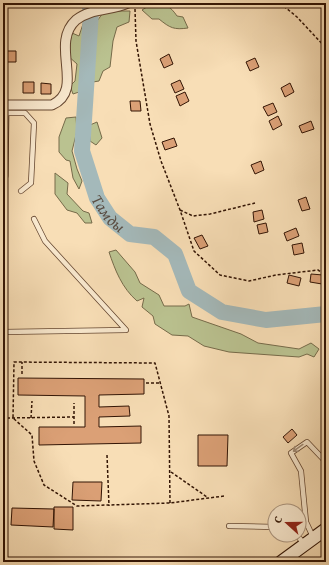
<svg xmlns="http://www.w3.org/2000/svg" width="329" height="565" viewBox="0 0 329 565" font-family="'Gentium Book Plus',serif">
  <rect width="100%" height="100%" fill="#f8deb6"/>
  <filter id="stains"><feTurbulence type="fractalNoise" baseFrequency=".005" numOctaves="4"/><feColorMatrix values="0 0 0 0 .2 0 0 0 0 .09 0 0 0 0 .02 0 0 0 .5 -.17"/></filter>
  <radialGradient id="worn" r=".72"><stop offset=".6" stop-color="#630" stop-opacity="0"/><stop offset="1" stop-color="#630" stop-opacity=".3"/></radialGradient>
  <path fill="#bac290" stroke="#766b4a" d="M 155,3 C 165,3 171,7 177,16 L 183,17 L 188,28 C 174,30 170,28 159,19 L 152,19 L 142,10 L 150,5 Z
    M 121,11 L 130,11 L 129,22 L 117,27 L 113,41 L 110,67 L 103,71 L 99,81 L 93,82 L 91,53 L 97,21 L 103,13 Z
    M 87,19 L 83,83 L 79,92 L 73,94 L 70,86 L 75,81 L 77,64 L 67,55 L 72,33 L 79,36 L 83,24 Z
    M 76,117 L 77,131 L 72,151 L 77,169 L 82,181 L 79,189 L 73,178 L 70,161 L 66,160 L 59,152 L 59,137 L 66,118 Z
    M 97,122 L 102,138 L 96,145 L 90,141 L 90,125 Z
    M 55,173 L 68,183 L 67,194 L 83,211 L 89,213 L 92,223 L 85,223 L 77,213 L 67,210 L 55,194 Z
    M 116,250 L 135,272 L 140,283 L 159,295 L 164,306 L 185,306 L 189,304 L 192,317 L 241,334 L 258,343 L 299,349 L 311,343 L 319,349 L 314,357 L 307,354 L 299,357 L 229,352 L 204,346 L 188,336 L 172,335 L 155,324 L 153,316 L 142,307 L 144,298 L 137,301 C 122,288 115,270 109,252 Z"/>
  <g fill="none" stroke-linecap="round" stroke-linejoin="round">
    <path stroke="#a4b9ba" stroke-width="16" id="s1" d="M 89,3 L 91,12 L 82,151 L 97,198 L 110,218 L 130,234 L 154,237 L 175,254 L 189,291 L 222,312 L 266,320 L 326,314"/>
  </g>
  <path fill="#dba076" stroke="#321404" d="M 6,51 L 16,51 L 16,62 L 6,62 Z
    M 169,54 L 173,64 L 164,68 L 160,59 Z
    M 255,58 L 259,67 L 250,71 L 246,62 Z
    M 180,80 L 184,89 L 175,93 L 171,84 Z
    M 23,82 L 34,82 L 34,93 L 23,93 Z
    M 41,83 L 51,84 L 51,94 L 41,94 Z
    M 290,83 L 294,92 L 285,97 L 281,88 Z
    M 185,92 L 189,101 L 180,106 L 176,96 Z
    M 130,101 L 140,101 L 141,111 L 131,111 Z
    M 273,103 L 277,112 L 268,116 L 263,107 Z
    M 278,116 L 282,125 L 273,130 L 269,121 Z
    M 311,121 L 314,129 L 302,133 L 299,126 Z
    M 174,138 L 177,146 L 165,150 L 162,142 Z
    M 261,161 L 264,170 L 255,174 L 251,165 Z
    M 306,197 L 310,209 L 302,211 L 298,200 Z
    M 262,210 L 264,219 L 254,222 L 253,212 Z
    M 266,223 L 268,232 L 259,234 L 257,225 Z
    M 296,228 L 299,236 L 287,241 L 284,233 Z
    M 202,235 L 208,246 L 200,249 L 194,238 Z
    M 302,243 L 304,253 L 294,255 L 292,245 Z
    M 311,274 L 323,275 L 322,284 L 310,282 Z
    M 289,275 L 301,278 L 299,286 L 287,283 Z
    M 18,378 L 144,379 L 144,394 L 99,395 L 99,407 L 129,406 L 130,416 L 99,417 L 99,427 L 141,426 L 141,443 L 39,445 L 39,427 L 85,427 L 85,396 L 18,395 Z
    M 292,429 L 297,435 L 288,443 L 283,437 Z
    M 198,435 L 228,435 L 227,466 L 198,466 Z
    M 73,482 L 102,482 L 101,501 L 72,500 Z
    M 54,507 L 73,507 L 73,530 L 54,529 Z
    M 12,508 L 54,509 L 53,527 L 11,525 Z"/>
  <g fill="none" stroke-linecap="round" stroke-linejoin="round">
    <g stroke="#644630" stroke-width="6">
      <path id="lane" d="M 5,113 L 25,113 L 34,123 L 31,183 L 21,191
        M 3,332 L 126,330 L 45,241 L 34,219
        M 229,526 L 275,527
        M 297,535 L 304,544
        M 313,537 L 306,522 L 301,471 L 291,453 L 307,442 L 326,462"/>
    </g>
    <g stroke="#644630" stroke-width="11">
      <path id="street" d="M 3,105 L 52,105 C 86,90 49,44 76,20 C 91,8 111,11 128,3
        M 3,176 L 4,105"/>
    </g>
    <g stroke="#321404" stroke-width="14">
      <path id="secondary" d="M 281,562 L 326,529"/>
    </g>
    <path stroke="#321404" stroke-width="1.5" stroke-dasharray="3 2" stroke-linecap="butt" d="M 280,3 L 297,17 L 326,48
      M 135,9 L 136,41 L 150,124 L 161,161 L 180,210 L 194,251 L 220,275 L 249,281 L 276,275 L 318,270 L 326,275
      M 180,210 L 193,216 L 210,214 L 255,203
      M 22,374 L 22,362
      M 146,383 L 160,383
      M 7,418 L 74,417
      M 31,418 L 32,401
      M 74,424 L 74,403
      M 107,455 L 109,506
      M 171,472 L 207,497
      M 170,503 L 169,416 L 155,363 L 14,362 L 13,418 L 32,435 L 34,461 L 44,485 L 77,506 L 170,503 L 224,496"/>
    <use href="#lane" stroke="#faead0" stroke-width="4.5"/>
    <use href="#street" stroke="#faead0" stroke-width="9"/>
    <use href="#secondary" stroke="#faead0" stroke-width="12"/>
    <g stroke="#321404" stroke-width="4">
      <path id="rail" d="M 277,562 L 326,560"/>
    </g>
    <use href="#rail" stroke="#faead0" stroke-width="2.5" stroke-dasharray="8" stroke-linecap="butt"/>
  </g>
  <defs><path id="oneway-shaft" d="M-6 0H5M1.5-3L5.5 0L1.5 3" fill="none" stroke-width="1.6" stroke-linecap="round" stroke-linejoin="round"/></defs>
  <use stroke="#a08a74" href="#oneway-shaft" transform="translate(298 448) rotate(144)"/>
  <g text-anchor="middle" stroke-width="3" stroke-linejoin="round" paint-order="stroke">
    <g font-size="16" font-style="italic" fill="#5a4e44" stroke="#faead0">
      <text dy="6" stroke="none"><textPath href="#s1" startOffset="217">Тамды</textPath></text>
    </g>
  </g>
  <rect width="329" height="565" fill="none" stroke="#f8deb6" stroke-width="16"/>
  <rect x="4" y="4" width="321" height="557" fill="none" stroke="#321404" stroke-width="2"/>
  <rect x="8" y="8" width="313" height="549" fill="none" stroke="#321404"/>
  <g transform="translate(287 523) rotate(291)"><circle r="19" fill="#faead0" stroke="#aa947e"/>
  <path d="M0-3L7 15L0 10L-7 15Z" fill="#8f2418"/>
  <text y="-6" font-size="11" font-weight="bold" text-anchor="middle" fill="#321404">С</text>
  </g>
  <rect width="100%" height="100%" filter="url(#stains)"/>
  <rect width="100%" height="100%" fill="url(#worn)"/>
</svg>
